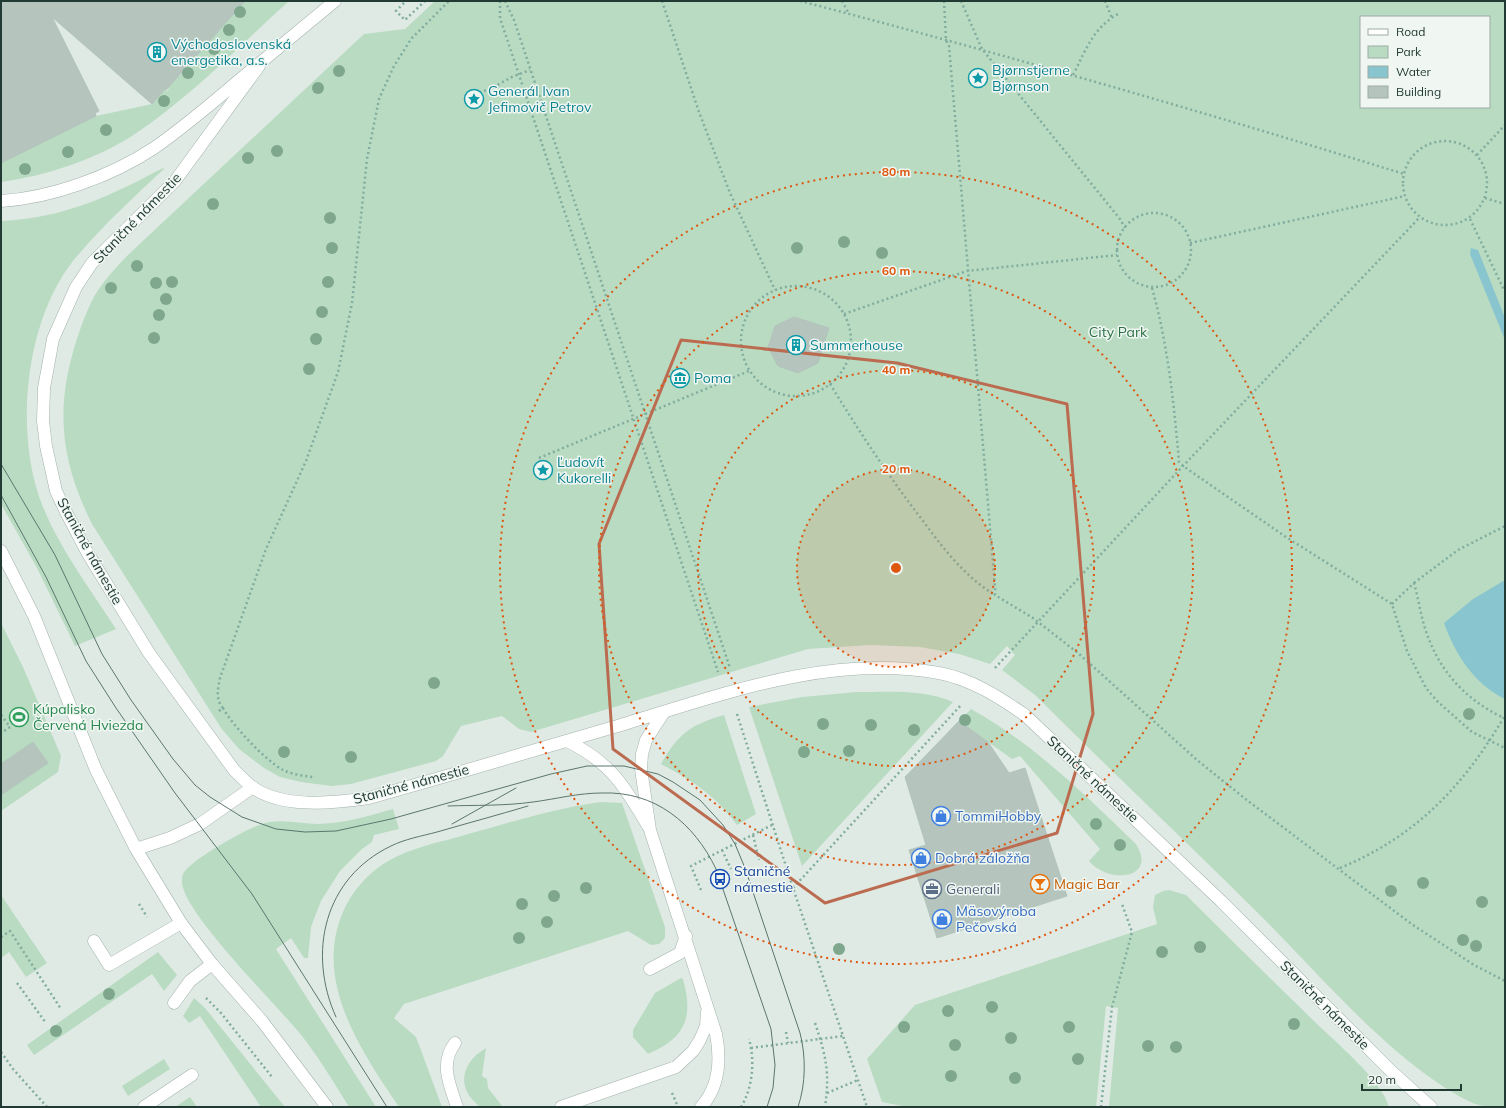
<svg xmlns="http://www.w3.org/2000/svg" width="1506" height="1108" viewBox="0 0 1506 1108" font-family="Mulish,sans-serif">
  <rect width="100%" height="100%" fill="#e0eae5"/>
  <path fill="#b9dbc2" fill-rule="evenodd" d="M 244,1 L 289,1 C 238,47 190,98 132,136 C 94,160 45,176 1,182 L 1,163 L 96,116 L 152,104 L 165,89 L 167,91 L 169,88 L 167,86 L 178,75 L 179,76 L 181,74 L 180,72 L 190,60 L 192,61 L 194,59 L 193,57 Z
    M 435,1 L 1505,1 L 1505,1107 C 1482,1107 1477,1106 1457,1095 C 1389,1056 1324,980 1269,924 C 1192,847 1112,772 1035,695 L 1002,670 L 1015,655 L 1007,646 L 990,664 L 959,654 L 920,647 L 870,645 L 808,649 L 531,732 L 519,729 L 502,716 L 461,726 L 443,756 L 436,761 L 351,784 L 332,786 L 301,782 L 280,777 L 264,768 L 239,749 L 221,728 L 92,524 C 63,466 55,415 73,352 C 79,332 85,313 95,295 C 105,279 117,266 130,253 L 364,34 L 405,29 ZM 1361,17 L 1489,17 L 1489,107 L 1361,107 Z
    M 163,168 L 164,169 C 133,198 100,228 73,261 C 24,323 14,436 43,507 C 61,551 91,590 116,629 L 75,646 L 37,568 L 1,504 L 1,221 C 64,218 108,197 163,168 Z
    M 1,623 L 23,667 L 61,756 L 58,772 L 1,811 Z
    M 857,692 C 888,692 925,689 953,702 L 802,866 L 749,707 L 802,697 Z
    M 971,709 C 1034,744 1084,794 1136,844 C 1158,879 1109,885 1089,861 L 1100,849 L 1020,756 L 1012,759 L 959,721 Z
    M 724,715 L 756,814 L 737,825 C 715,795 693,781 661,764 C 677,735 691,724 724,715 Z
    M 601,802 L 622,803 L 665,927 L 665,938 L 659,944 L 651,945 L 628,931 L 404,1004 L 394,1018 L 416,1037 L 442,1107 L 399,1107 C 361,1051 313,981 343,912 C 352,891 368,873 388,861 C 412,847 442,842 468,834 C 512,822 556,808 601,802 Z
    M 393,809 L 399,829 L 374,835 L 372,842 L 362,849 L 340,871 L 321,901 L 311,927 L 308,958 L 304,958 L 291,938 L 276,949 L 376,1107 L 349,1107 C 334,1083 320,1059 302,1036 C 280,1008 182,912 182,882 C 182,878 182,874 185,871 C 193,859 247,828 262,824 C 280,818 300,824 319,824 C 345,823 369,816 393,809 Z
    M 1169,890 L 1186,895 C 1228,937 1271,979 1314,1021 C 1334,1041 1382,1080 1389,1107 L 1109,1107 L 1118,1008 L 1106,1006 L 1096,1107 L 907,1107 L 882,1102 L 867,1059 L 915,1005 L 1157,924 L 1153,907 L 1155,895 L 1163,891 Z
    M 1,895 L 47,963 L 26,977 L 9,952 L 1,958 Z
    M 158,952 L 177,975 L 164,991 L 152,974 L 34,1055 L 27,1045 Z
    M 681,978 L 683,979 C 694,1018 685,1038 648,1054 L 633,1037 L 633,1030 L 655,993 Z
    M 194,998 L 205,1008 L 285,1107 L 261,1107 L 200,1016 L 189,1023 L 183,1016 Z
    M 486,1048 L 482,1076 L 487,1079 L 488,1088 L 503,1107 L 479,1106 C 455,1087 462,1062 486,1048 Z
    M 164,1059 L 170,1069 L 128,1096 L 122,1086 Z
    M 190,1097 L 197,1107 L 175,1107 Z"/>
  <path fill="#89c5ce" d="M 1471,248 L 1478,250 L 1505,318 L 1505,340 L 1470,254 Z
    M 1505,580 L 1505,699 C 1474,684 1455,654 1444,623 L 1473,599 Z"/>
  <path fill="#b5c5be" stroke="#b2c4bc" d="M 1,1 L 245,1 L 166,90 L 165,89 L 152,104 L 52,17 L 99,111 L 95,113 L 96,116 L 1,163 Z
    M 794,317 L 829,328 L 818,363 L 798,373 L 778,366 L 768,347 L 775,326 Z
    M 959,721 L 988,742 L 1009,773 L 1025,768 L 1067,896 L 937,938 L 909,850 L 926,845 L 905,777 Z
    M 33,742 L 48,763 L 1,795 L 1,764 Z"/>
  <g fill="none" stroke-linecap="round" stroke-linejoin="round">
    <g stroke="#a3b2ac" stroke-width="13">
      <path id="service" d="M 94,941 L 109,965 L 181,923
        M 650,969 L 680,953 L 686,936
        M 174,1003 L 190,981 L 212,964
        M 455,1043 C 439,1064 450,1085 457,1107
        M 144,1107 L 192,1075"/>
    </g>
    <g stroke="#a3b2ac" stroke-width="13">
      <path id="minor" d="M 259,66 L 175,181 L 92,263 L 76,287 L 53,339 L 44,388 L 43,421 L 46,446 L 56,491 L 66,512 L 87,552 L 149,653 L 234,770 C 240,776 246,782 252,787 C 283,809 334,803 369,798 C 451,775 532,751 614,727 C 718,696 828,653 939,673 C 971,679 999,697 1025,715 L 1221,901 L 1391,1071 L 1431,1107
        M 1,551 L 34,616 L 96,770 L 136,849 L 181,923 L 212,964 L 262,1021 L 327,1107
        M 664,712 L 646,740 L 642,754 L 641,769 L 650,830 L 716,1034 C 721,1060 720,1086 701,1107
        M 567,741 C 610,762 624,785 648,826
        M 136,849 L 170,838 L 200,824 L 253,787
        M 561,1107 L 676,1067 L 693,1051 L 700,1040 L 706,1026 L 707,1012"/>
    </g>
    <g stroke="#a3b2ac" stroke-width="13">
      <path id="tertiary" d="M 1,201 C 51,198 112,176 154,148 C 183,128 210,105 237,82 C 270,55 302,28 335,1"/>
    </g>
    <path stroke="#81ad9f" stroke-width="2.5" stroke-dasharray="2 3" stroke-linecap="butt" d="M 500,1 L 500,18 L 718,672
      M 505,1 L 514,20 L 730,668
      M 662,1 L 699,112 L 730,193 L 775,290
      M 800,1 C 1003,54 1204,112 1404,174
      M 842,1 L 849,14
      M 944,1 L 946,40 L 949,46 L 995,586 L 995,595 L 1033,618 L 1078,653 L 1197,760 L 1248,801 L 1413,925 L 1474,965 L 1505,981
      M 961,1 L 982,49 L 1120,219 L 1125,228
      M 1105,1 L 1112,18
      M 404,3 L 396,11 L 405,20 L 425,1
      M 1073,75 C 1086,50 1092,29 1118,14
      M 465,97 L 490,89 L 512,77 L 530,70
      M1403 183a42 42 0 1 1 84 0a42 42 0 1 1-84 0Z
      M 1477,155 L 1505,125
      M 1485,198 L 1505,204
      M1117 250a37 37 0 1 1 74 0a37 37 0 1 1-74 0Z
      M 1470,219 L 1505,292
      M 1190,243 L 1405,196
      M741 341a55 55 0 1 1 110 0a55 55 0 1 1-110 0Z
      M 1152,288 C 1168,345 1174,404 1179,462 L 1183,466 L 1286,537 L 1392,604 L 1407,651 L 1426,688 L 1437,701 L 1472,732 L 1505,748
      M 844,314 L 967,271 L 1117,255
      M 830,384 C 859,431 889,477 923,521 C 943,548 965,577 995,595
      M 539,458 L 749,371
      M 1414,583 L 1458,550 L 1505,526
      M 1392,604 L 1414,583 C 1418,597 1420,611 1424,625 C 1437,669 1464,699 1504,718
      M 995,668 L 1183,466 L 1420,217
      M 223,708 C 232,725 266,761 283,770 C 291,774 303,776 313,777
      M 219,711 L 223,708 C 215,699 218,689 220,678 L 266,549 L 306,461 L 338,372 L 352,303 L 367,159 L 379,99 L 394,66 L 411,39 L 449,1
      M 737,714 L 793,888 L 867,1107
      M 1,715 L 10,727 L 1,733
      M 753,835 L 759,860
      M 722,850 L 731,869
      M 1340,868 C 1415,837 1463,787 1504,717
      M 793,888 L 962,704
      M 701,890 L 691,866 L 772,825
      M 139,904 L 147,917
      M 1,937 L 10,931 L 61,1009
      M 17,983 L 46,1023
      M 206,998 L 221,1013 L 272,1077
      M 815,1023 C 826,1056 830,1072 825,1107
      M 786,1032 L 788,1043
      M 751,1048 L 843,1036
      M 1,1052 L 13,1069 L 47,1107
      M 672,1093 L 678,1107
      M 827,1093 L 858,1080
      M 741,1107 C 753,1087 755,1061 749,1039
      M 1101,1107 L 1112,1007 L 1132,932 L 1122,904"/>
    <use href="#service" stroke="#fff" stroke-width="12"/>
    <use href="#minor" stroke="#fff" stroke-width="12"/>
    <use href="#tertiary" stroke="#fff" stroke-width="12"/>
    <path stroke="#5b766e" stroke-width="1" d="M 1,464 L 55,555 L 102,654 L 131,700 L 173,759 L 195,785 L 210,797 L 242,817 L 276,829 L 305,832 L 336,831 L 391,819 L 551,774 L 587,766 L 624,766 L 658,774 L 673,782 L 700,800 L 723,825 L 735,844 L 745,868 L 800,1033 C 806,1056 806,1084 798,1107
      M 1,495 L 46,577 L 86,661 L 116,708 L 175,793 L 252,894 L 387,1107
      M 448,806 C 476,805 505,806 533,802 C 556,799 578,793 602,793 C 655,791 694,823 716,869 L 771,1029 L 775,1065 L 773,1088 L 767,1107
      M 452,824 L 516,788
      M 336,1017 C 307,953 324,878 391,846 C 405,839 422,836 437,832 C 468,823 498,815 528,806"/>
  </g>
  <g fill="#7ea78d">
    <circle cx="240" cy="12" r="6"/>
    <circle cx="229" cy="30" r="6"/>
    <circle cx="214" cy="49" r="6"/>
    <circle cx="339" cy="71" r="6"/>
    <circle cx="188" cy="73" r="6"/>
    <circle cx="318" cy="88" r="6"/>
    <circle cx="164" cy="101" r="6"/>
    <circle cx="106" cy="130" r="6"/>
    <circle cx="277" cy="151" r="6"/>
    <circle cx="68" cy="152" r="6"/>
    <circle cx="248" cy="158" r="6"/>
    <circle cx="25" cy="169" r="6"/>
    <circle cx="213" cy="204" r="6"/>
    <circle cx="330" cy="218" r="6"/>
    <circle cx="844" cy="242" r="6"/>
    <circle cx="332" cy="248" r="6"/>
    <circle cx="797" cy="248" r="6"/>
    <circle cx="882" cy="253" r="6"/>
    <circle cx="137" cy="266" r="6"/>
    <circle cx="172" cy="282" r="6"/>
    <circle cx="328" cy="282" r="6"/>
    <circle cx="156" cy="283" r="6"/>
    <circle cx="111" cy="288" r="6"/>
    <circle cx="166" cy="299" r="6"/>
    <circle cx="322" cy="312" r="6"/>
    <circle cx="159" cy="315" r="6"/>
    <circle cx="154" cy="338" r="6"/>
    <circle cx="316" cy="339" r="6"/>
    <circle cx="309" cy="369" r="6"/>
    <circle cx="434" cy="683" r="6"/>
    <circle cx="1469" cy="714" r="6"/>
    <circle cx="965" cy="720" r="6"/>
    <circle cx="823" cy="724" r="6"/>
    <circle cx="871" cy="725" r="6"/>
    <circle cx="914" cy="730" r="6"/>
    <circle cx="849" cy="751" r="6"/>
    <circle cx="284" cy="752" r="6"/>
    <circle cx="804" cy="752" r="6"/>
    <circle cx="351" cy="757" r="6"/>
    <circle cx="1096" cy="824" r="6"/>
    <circle cx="1120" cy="845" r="6"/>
    <circle cx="1423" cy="883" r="6"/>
    <circle cx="586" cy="888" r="6"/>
    <circle cx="1391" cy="891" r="6"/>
    <circle cx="554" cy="896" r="6"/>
    <circle cx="1482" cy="902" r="6"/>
    <circle cx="522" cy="904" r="6"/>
    <circle cx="547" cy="922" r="6"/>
    <circle cx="519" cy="938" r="6"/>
    <circle cx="1463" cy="940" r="6"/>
    <circle cx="1476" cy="946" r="6"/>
    <circle cx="1200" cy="947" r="6"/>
    <circle cx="839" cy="949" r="6"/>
    <circle cx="1162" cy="952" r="6"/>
    <circle cx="109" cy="994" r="6"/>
    <circle cx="992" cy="1007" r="6"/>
    <circle cx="948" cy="1011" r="6"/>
    <circle cx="1294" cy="1024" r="6"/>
    <circle cx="904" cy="1027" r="6"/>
    <circle cx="1069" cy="1027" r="6"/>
    <circle cx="56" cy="1031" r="6"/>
    <circle cx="1011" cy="1038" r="6"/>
    <circle cx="955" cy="1045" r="6"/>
    <circle cx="1148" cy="1046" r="6"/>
    <circle cx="1176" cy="1047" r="6"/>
    <circle cx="1078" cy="1059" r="6"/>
    <circle cx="951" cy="1076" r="6"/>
    <circle cx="1015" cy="1078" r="6"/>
  </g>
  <path fill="none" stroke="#bb6c50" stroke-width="3" stroke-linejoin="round" d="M 681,340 L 897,363 L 1067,404 L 1093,714 L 1057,833 L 825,903 L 613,749 L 599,544 Z"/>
  <circle cx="896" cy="568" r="99" fill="#de570e" fill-opacity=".12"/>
  <g fill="none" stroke="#de570e" stroke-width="2" stroke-dasharray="2 4">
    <circle cx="896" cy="568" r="99"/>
    <circle cx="896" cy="568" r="198"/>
    <circle cx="896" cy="568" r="297"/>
    <circle cx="896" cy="568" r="396"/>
  </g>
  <defs>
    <g id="building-ring" transform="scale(1)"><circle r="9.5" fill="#f0f7f3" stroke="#0f9aa8" stroke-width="1.5"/><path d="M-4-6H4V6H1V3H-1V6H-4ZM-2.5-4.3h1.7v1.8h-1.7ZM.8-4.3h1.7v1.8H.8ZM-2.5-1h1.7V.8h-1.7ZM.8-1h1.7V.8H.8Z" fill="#0f9aa8"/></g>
    <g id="sight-ring" transform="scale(1)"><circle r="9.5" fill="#f0f7f3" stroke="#0f9aa8" stroke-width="1.5"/><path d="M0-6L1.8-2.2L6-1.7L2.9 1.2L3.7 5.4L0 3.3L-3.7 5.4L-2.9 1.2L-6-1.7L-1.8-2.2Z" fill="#0f9aa8"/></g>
    <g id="museum-ring" transform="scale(1)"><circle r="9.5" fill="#f0f7f3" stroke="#0f9aa8" stroke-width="1.5"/><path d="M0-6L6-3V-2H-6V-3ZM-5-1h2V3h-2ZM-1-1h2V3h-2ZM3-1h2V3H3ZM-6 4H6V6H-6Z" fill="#0f9aa8"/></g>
    <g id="stadium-ring" transform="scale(1)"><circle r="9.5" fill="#f0f7f3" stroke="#2e9e5b" stroke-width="1.5"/><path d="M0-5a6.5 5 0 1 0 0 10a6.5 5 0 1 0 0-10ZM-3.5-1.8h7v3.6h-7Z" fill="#2e9e5b"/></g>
    <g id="shop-ring" transform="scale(1)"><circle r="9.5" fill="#f0f7f3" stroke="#3f7fe0" stroke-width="1.5"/><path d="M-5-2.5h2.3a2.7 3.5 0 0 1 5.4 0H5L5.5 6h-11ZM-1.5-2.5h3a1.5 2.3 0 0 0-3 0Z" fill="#3f7fe0"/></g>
    <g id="bus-ring" transform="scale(1)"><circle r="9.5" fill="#f0f7f3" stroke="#1a4fb4" stroke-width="1.5"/><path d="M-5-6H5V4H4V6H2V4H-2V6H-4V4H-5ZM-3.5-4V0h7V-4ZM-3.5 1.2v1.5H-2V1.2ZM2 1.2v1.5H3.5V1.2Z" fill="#1a4fb4"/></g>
    <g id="bar-ring" transform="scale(1)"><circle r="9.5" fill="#f0f7f3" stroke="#e8710a" stroke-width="1.5"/><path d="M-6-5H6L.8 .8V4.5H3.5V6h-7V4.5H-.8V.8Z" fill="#e8710a"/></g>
    <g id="office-ring" transform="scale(1)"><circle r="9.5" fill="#f0f7f3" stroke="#5c6f8a" stroke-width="1.5"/><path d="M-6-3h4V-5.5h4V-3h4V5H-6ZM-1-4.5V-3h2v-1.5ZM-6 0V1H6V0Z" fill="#5c6f8a"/></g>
  </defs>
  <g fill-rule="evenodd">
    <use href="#building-ring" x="157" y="52"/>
    <use href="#sight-ring" x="978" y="78"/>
    <use href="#sight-ring" x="474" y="99"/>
    <use href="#building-ring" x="796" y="345"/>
    <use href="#museum-ring" x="680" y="378"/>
    <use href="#sight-ring" x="543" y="470"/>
    <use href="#stadium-ring" x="19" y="717"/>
    <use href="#shop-ring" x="941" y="816"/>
    <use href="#shop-ring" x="921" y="858"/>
    <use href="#bus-ring" x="720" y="879"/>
    <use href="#bar-ring" x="1040" y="884"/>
    <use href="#office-ring" x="932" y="889"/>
    <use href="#shop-ring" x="942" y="919"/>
  </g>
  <g text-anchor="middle" stroke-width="3" stroke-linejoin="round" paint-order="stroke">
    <g font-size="14" fill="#0d838f" stroke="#f0f7f3" text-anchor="start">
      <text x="171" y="49">Východoslovenská<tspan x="171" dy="16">energetika, a.s.</tspan></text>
      <text x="992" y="75">Bjørnstjerne<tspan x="992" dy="16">Bjørnson</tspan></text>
      <text x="488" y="96">Generál Ivan<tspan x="488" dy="16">Jefimovič Petrov</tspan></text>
      <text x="810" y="350">Summerhouse</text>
      <text x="694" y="383">Poma</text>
      <text x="557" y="467">Ľudovít<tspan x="557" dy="16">Kukorelli</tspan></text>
    </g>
    <g font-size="14" fill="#213a33" stroke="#f0f7f3">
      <text transform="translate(137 218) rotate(-46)" y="5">Staničné námestie</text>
      <text transform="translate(90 551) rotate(61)" y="5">Staničné námestie</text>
      <text transform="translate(1093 779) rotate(43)" y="5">Staničné námestie</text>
      <text transform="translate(411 784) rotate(-15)" y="5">Staničné námestie</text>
      <text transform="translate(1325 1005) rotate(45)" y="5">Staničné námestie</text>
    </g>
    <g font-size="14" fill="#2d7045" stroke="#f0f7f3">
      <text x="1118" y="337">City Park</text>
    </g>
    <g font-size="14" fill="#27864d" stroke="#f0f7f3" text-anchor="start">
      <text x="33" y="714">Kúpalisko<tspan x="33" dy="16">Červená Hviezda</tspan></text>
    </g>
    <g font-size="14" fill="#366cbe" stroke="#f0f7f3" text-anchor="start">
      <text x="955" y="821">TommiHobby</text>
      <text x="935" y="863">Dobrá záložňa</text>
      <text x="956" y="916">Mäsovýroba<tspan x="956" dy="16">Pečovská</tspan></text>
    </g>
    <g font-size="14" fill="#164399" stroke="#f0f7f3" text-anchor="start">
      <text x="734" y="876">Staničné<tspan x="734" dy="16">námestie</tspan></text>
    </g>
    <g font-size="14" fill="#c56008" stroke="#f0f7f3" text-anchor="start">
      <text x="1054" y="889">Magic Bar</text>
    </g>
    <g font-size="14" fill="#4e5e75" stroke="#f0f7f3" text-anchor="start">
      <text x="946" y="894">Generali</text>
    </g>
  </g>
  <circle cx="896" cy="568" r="6" fill="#de570e" stroke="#f0f7f3" stroke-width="2"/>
  <g font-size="12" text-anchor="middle" font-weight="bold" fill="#de570e" stroke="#f0f7f3" stroke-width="3" stroke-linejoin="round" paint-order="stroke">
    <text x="896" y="176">80 m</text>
    <text x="896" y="275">60 m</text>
    <text x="896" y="374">40 m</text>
    <text x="896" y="473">20 m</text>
  </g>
  <rect width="1506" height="1108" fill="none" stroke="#213a33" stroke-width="4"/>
  <rect x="1360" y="16" width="130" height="92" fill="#f0f7f3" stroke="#9daba6"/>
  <rect x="1368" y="29" width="20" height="6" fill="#ffffff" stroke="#9daba6"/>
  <text x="1396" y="36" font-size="12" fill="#213a33">Road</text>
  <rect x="1368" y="46" width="20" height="12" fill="#b9dbc2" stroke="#9daba6"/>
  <text x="1396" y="56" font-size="12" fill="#213a33">Park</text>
  <rect x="1368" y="66" width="20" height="12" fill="#89c5ce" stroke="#9daba6"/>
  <text x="1396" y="76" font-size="12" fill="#213a33">Water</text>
  <rect x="1368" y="86" width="20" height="12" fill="#b5c5be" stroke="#9daba6"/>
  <text x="1396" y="96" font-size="12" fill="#213a33">Building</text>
  <path d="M1362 1084v6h99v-6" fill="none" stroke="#213a33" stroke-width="2"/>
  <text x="1368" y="1084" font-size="12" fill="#213a33" stroke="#f0f7f3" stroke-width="3" paint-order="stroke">20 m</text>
</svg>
